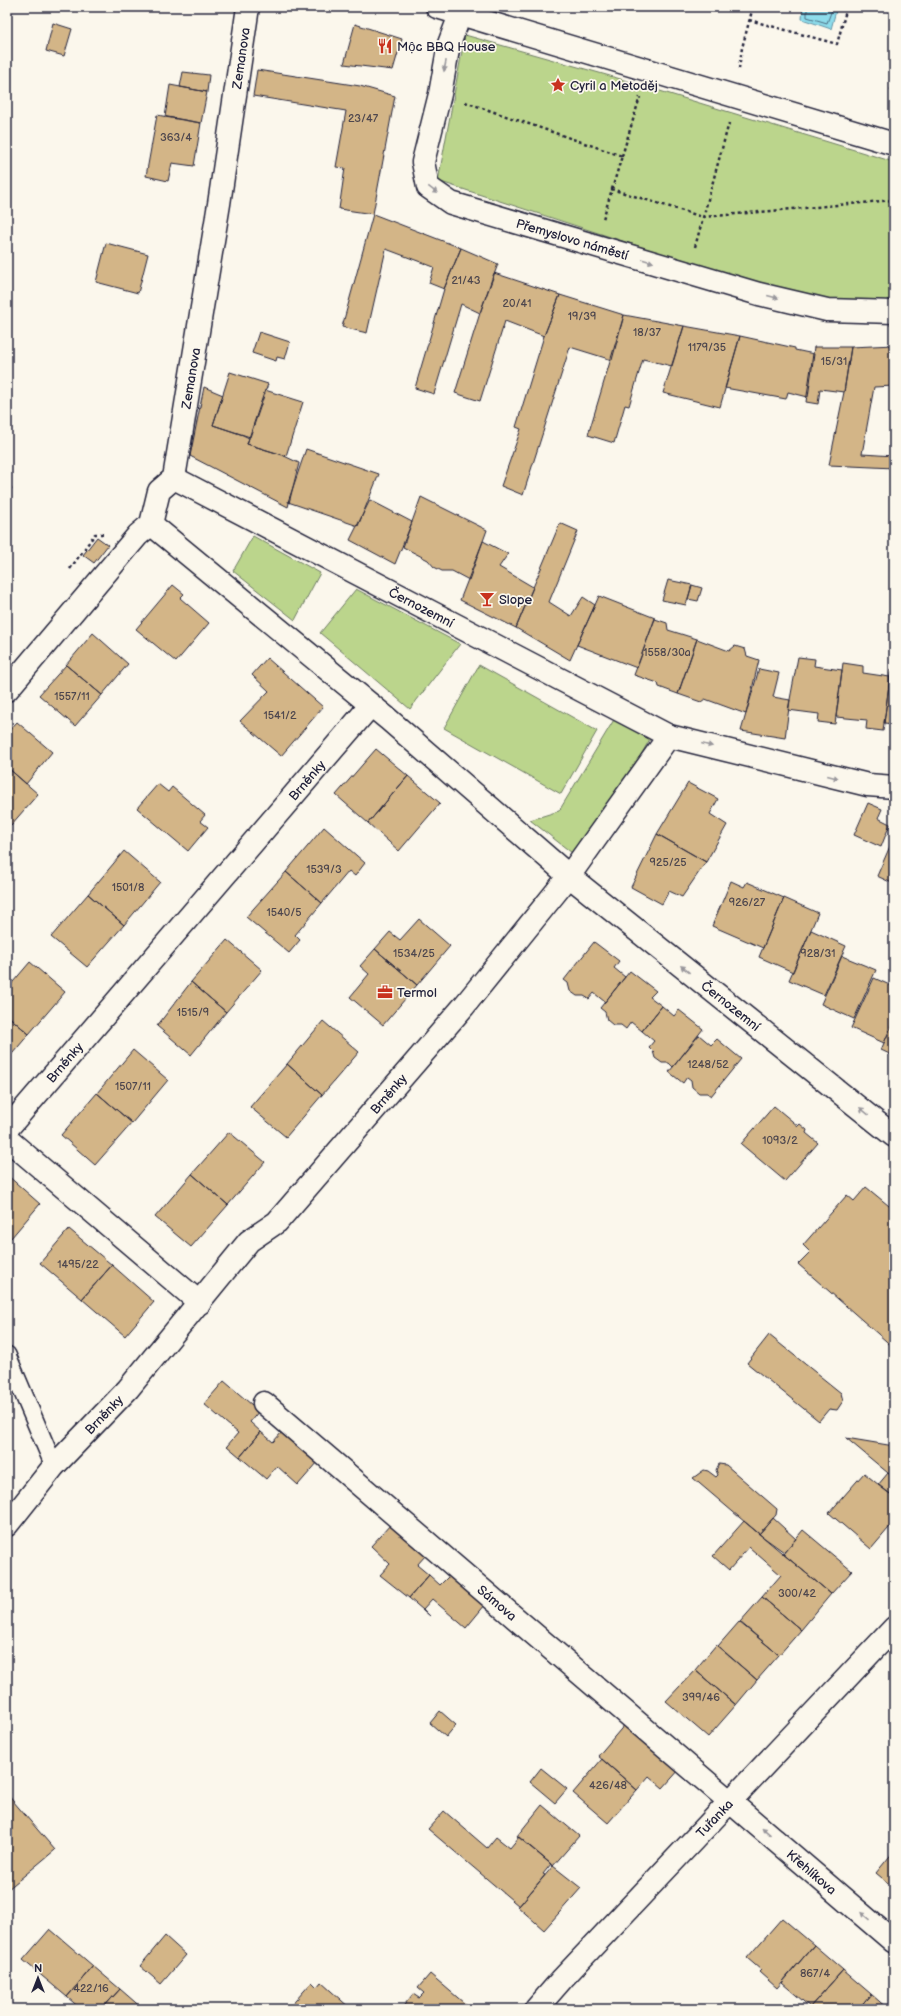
<svg xmlns="http://www.w3.org/2000/svg" width="901" height="2016" viewBox="0 0 901 2016" font-family="'Balsamiq Sans',sans-serif">
  <rect width="100%" height="100%" fill="#fbf7ec"/>
  <filter id="ink" filterUnits="userSpaceOnUse"><feTurbulence type="fractalNoise" baseFrequency=".025" numOctaves="2"/><feDisplacementMap in="SourceGraphic" scale="8" xChannelSelector="R" yChannelSelector="G"/><feConvolveMatrix kernelMatrix="1 2 1 2 8 2 1 2 1" color-interpolation-filters="sRGB"/></filter>
  <g filter="url(#ink)">
    <path fill="#bbd58c" stroke="#6e7c64" d="M 465,35 L 617,78 L 894,162 L 894,304 L 829,308 L 438,181 Z
      M 253,536 L 320,573 L 295,620 L 233,571 Z
      M 356,589 L 460,644 L 410,709 L 320,633 Z
      M 479,665 L 597,731 L 561,794 L 444,728 Z
      M 615,718 L 650,739 L 581,860 L 530,820 L 559,811 Z"/>
    <path fill="#8ddceb" stroke="#6292a5" d="M 803,7 L 837,7 L 831,29 L 802,19 Z"/>
    <g fill="none" stroke-linecap="round" stroke-linejoin="round">
      <path stroke="#4d6c81" stroke-width="1" d="M 807,7 L 807,17 L 827,23 L 833,7"/>
    </g>
    <path fill="#d3b587" stroke="#22223b" d="M 53,23 L 72,29 L 64,56 L 46,51 Z
      M 355,24 L 402,39 L 393,70 L 344,64 Z
      M 257,70 L 360,86 L 395,96 L 373,214 L 339,209 L 345,168 L 336,167 L 346,111 L 253,96 Z
      M 183,72 L 209,75 L 207,92 L 180,87 Z
      M 170,85 L 207,92 L 201,123 L 165,117 Z
      M 157,115 L 201,123 L 194,166 L 172,163 L 168,181 L 146,176 Z
      M 373,214 L 461,248 L 444,289 L 429,283 L 434,267 L 386,249 L 367,333 L 342,327 Z
      M 106,243 L 148,254 L 138,293 L 96,282 Z
      M 461,248 L 498,264 L 480,313 L 461,304 L 434,394 L 415,388 L 444,289 Z
      M 494,273 L 560,295 L 544,336 L 505,321 L 480,401 L 455,393 L 480,313 Z
      M 560,295 L 624,315 L 612,360 L 570,347 L 523,495 L 501,486 L 521,429 L 516,427 L 544,336 Z
      M 624,315 L 684,326 L 672,366 L 643,359 L 629,406 L 625,405 L 614,443 L 588,435 Z
      M 684,326 L 740,336 L 720,407 L 663,393 Z
      M 259,332 L 290,342 L 285,359 L 277,357 L 276,361 L 252,353 Z
      M 740,336 L 795,348 L 795,350 L 814,354 L 808,397 L 788,392 L 786,399 L 725,388 Z
      M 894,345 L 894,386 L 874,387 L 862,454 L 894,456 L 894,494 L 894,468 L 829,465 L 844,392 L 851,347 Z
      M 814,347 L 851,347 L 844,392 L 820,389 L 818,404 L 806,402 Z
      M 230,372 L 268,384 L 250,437 L 213,425 Z
      M 204,387 L 223,395 L 213,425 L 243,435 L 249,438 L 247,444 L 280,454 L 299,463 L 288,507 L 190,456 Z
      M 265,390 L 303,402 L 286,456 L 247,444 Z
      M 306,449 L 379,474 L 358,526 L 288,502 Z
      M 7,484 L 12,488 L 7,494 Z
      M 421,497 L 487,530 L 469,580 L 452,571 L 442,571 L 434,567 L 428,560 L 403,547 Z
      M 370,500 L 412,522 L 395,564 L 350,540 Z
      M 560,523 L 578,531 L 549,602 L 571,616 L 583,597 L 595,605 L 570,660 L 516,628 Z
      M 97,537 L 108,545 L 94,563 L 83,555 Z
      M 483,541 L 508,554 L 499,567 L 533,587 L 516,628 L 460,600 Z
      M 668,580 L 692,585 L 686,605 L 662,600 Z
      M 173,585 L 184,594 L 180,598 L 209,623 L 176,662 L 136,629 Z
      M 692,585 L 702,588 L 698,601 L 688,599 Z
      M 599,596 L 655,618 L 637,668 L 577,645 Z
      M 655,619 L 667,623 L 668,630 L 697,639 L 678,694 L 659,687 L 658,683 L 634,675 Z
      M 93,633 L 128,664 L 102,695 L 66,665 Z
      M 697,639 L 729,651 L 735,646 L 745,649 L 747,656 L 759,660 L 746,714 L 705,699 L 701,702 L 678,694 Z
      M 798,657 L 815,659 L 814,666 L 842,670 L 835,724 L 818,722 L 819,714 L 788,710 Z
      M 267,658 L 323,707 L 281,756 L 240,721 L 269,691 L 252,675 Z
      M 843,663 L 863,666 L 863,673 L 890,677 L 883,731 L 866,729 L 867,720 L 836,717 Z
      M 66,665 L 102,695 L 75,726 L 39,695 Z
      M 759,669 L 779,673 L 773,697 L 790,700 L 785,738 L 741,731 Z
      M 891,669 L 894,670 L 894,724 L 884,723 Z
      M 17,722 L 52,752 L 26,784 L 7,767 L 7,733 Z
      M 376,749 L 408,776 L 368,823 L 336,795 Z
      M 7,767 L 38,794 L 11,825 L 7,821 Z
      M 408,776 L 440,803 L 399,851 L 368,823 Z
      M 688,783 L 718,799 L 710,814 L 727,825 L 706,862 L 657,834 Z
      M 158,784 L 168,792 L 172,787 L 205,815 L 200,821 L 208,827 L 188,851 L 137,808 Z
      M 868,803 L 882,809 L 878,818 L 890,824 L 881,847 L 854,835 Z
      M 324,827 L 365,863 L 355,876 L 349,871 L 322,903 L 286,872 Z
      M 657,834 L 706,862 L 682,897 L 669,891 L 662,904 L 631,887 Z
      M 894,837 L 894,884 L 877,876 Z
      M 124,851 L 160,882 L 124,925 L 88,894 Z
      M 286,872 L 322,903 L 295,935 L 300,940 L 289,953 L 246,917 Z
      M 731,881 L 744,887 L 747,882 L 784,898 L 763,948 L 712,926 Z
      M 88,894 L 124,925 L 87,967 L 51,937 Z
      M 784,898 L 818,913 L 793,972 L 759,957 Z
      M 419,919 L 450,946 L 417,985 L 375,949 L 390,932 L 400,940 Z
      M 811,930 L 846,946 L 824,995 L 789,980 Z
      M 227,940 L 262,970 L 226,1012 L 191,982 Z
      M 594,942 L 619,961 L 614,968 L 625,977 L 605,1002 L 594,993 L 589,999 L 584,996 L 577,996 L 570,991 L 568,983 L 564,980 Z
      M 375,949 L 417,985 L 383,1025 L 350,997 L 369,974 L 360,966 Z
      M 842,956 L 876,970 L 854,1019 L 821,1004 Z
      M 30,962 L 65,992 L 29,1034 L 7,1015 L 7,989 Z
      M 630,971 L 656,991 L 650,997 L 662,1006 L 642,1031 L 631,1022 L 626,1029 L 621,1025 L 613,1025 L 607,1020 L 605,1012 L 600,1008 Z
      M 874,978 L 894,987 L 894,1020 L 884,1043 L 851,1028 Z
      M 191,982 L 226,1012 L 191,1055 L 157,1026 Z
      M 662,1006 L 674,1016 L 679,1010 L 703,1029 L 673,1067 L 669,1063 L 662,1063 L 655,1058 L 653,1051 L 649,1047 L 654,1041 L 642,1031 Z
      M 7,1015 L 29,1034 L 7,1060 Z
      M 894,1020 L 894,1056 L 881,1050 Z
      M 323,1021 L 359,1052 L 322,1095 L 287,1064 Z
      M 699,1035 L 711,1045 L 717,1039 L 741,1059 L 711,1096 L 707,1093 L 699,1093 L 692,1087 L 691,1080 L 687,1077 L 683,1083 L 669,1072 Z
      M 133,1050 L 168,1080 L 132,1123 L 97,1093 Z
      M 287,1064 L 322,1095 L 286,1137 L 250,1107 Z
      M 97,1093 L 132,1123 L 95,1165 L 61,1135 Z
      M 774,1106 L 798,1126 L 800,1124 L 807,1130 L 806,1133 L 818,1143 L 785,1181 L 741,1144 Z
      M 229,1132 L 265,1162 L 228,1205 L 192,1174 Z
      M 192,1174 L 228,1205 L 191,1247 L 155,1217 Z
      M 7,1175 L 40,1204 L 11,1238 L 7,1234 Z
      M 866,1187 L 894,1210 L 894,1348 L 798,1264 L 810,1252 L 803,1245 L 847,1195 L 854,1201 Z
      M 69,1229 L 112,1265 L 82,1299 L 40,1263 Z
      M 112,1265 L 154,1302 L 125,1336 L 82,1299 Z
      M 769,1335 L 841,1393 L 843,1401 L 837,1410 L 829,1409 L 819,1421 L 747,1363 Z
      M 224,1381 L 259,1411 L 250,1422 L 261,1432 L 240,1457 L 227,1446 L 238,1433 L 204,1404 Z
      M 261,1432 L 273,1442 L 282,1432 L 318,1462 L 298,1485 L 277,1466 L 266,1479 L 240,1457 Z
      M 846,1438 L 894,1446 L 894,1478 Z
      M 719,1464 L 726,1465 L 777,1509 L 776,1515 L 759,1534 L 693,1478 L 704,1470 L 708,1471 L 716,1477 L 718,1475 L 716,1470 Z
      M 864,1473 L 894,1497 L 894,1522 L 871,1549 L 829,1513 Z
      M 888,1473 L 894,1478 L 894,1497 L 878,1485 Z
      M 773,1518 L 796,1539 L 784,1552 L 759,1534 Z
      M 744,1521 L 831,1594 L 801,1630 L 762,1597 L 781,1575 L 749,1547 L 729,1570 L 713,1556 Z
      M 391,1524 L 426,1555 L 417,1565 L 429,1575 L 409,1598 L 380,1575 L 390,1564 L 371,1546 Z
      M 803,1530 L 852,1571 L 831,1594 L 783,1554 Z
      M 429,1575 L 440,1585 L 450,1575 L 485,1605 L 466,1628 L 432,1599 L 423,1609 L 430,1616 L 409,1598 Z
      M 762,1597 L 801,1630 L 779,1655 L 740,1622 Z
      M 739,1622 L 779,1655 L 757,1680 L 718,1646 Z
      M 716,1645 L 757,1680 L 736,1705 L 695,1670 Z
      M 695,1670 L 736,1705 L 708,1737 L 666,1701 Z
      M 440,1711 L 456,1725 L 446,1737 L 430,1723 Z
      M 626,1723 L 680,1769 L 663,1788 L 649,1776 L 637,1790 L 598,1756 Z
      M 602,1759 L 637,1790 L 608,1823 L 573,1793 Z
      M 541,1768 L 567,1789 L 555,1803 L 530,1782 Z
      M 7,1794 L 55,1850 L 7,1890 Z
      M 542,1805 L 579,1836 L 553,1866 L 517,1836 Z
      M 444,1811 L 487,1848 L 496,1837 L 510,1848 L 519,1837 L 551,1864 L 543,1874 L 545,1875 L 519,1906 L 428,1829 Z
      M 894,1851 L 894,1888 L 876,1873 Z
      M 553,1866 L 581,1888 L 544,1930 L 517,1906 L 519,1906 Z
      M 782,1918 L 814,1945 L 777,1988 L 759,1972 L 761,1970 L 747,1958 Z
      M 50,1929 L 93,1966 L 67,1997 L 23,1960 Z
      M 165,1936 L 186,1955 L 161,1984 L 140,1966 Z
      M 814,1945 L 843,1970 L 810,2007 L 782,1983 Z
      M 93,1966 L 120,1989 L 102,2009 L 81,2009 L 67,1997 Z
      M 843,1970 L 871,1994 L 858,2009 L 812,2009 L 810,2007 Z
      M 430,1974 L 471,2009 L 401,2009 L 413,1994 L 419,1998 L 424,1993 L 418,1988 Z
      M 312,1982 L 317,1987 L 321,1982 L 351,2009 L 288,2009 Z
      M 120,1989 L 143,2009 L 102,2009 Z
      M 871,1994 L 888,2009 L 858,2009 Z"/>
    <g fill="none" stroke-linecap="round" stroke-linejoin="round">
      <g stroke="#22223b" stroke-width="20">
        <path id="lane" d="M 7,1355 L 54,1466"/>
      </g>
      <g stroke="#22223b" stroke-width="25">
        <g id="street">
          <path d="M 437,7 L 894,144"/>
          <path id="s1" d="M 460,15 L 449,44 L 440,94 L 423,162 L 428,187 L 451,203 L 759,294 L 827,310 L 894,312"/>
          <path id="s2" d="M 174,478 L 669,736 L 868,785 L 894,787"/>
          <path id="s3" d="M 151,524 L 388,719 L 569,876 L 894,1136"/>
          <path id="s4" d="M 7,690 L 138,535 L 151,524 L 159,491 L 174,478 L 219,204 L 248,7"/>
          <path id="s5" d="M 7,1129 L 371,705"/>
          <path d="M 7,1139 L 200,1303"/>
          <path id="s6" d="M 264,1403 L 894,1942"/>
          <path id="s7" d="M 7,1525 L 54,1466 L 128,1389 L 249,1241 L 277,1222 L 464,1006 L 569,876 L 669,736"/>
        </g>
      </g>
      <g stroke="#22223b" stroke-width="25">
        <g id="secondary">
          <path id="s8" d="M 536,2009 L 563,1978 L 894,1628"/>
        </g>
      </g>
      <path stroke="#22223b" stroke-width="2.5" stroke-dasharray="3 3" stroke-linecap="butt" d="M 749,20 L 837,44 L 847,7
        M 739,69 L 742,48 L 753,7
        M 891,91 L 894,81
        M 465,102 L 622,156 L 603,219
        M 622,156 L 640,97
        M 611,189 L 703,217 L 894,200
        M 695,247 L 729,123
        M 70,569 L 95,534 L 103,534"/>
      <use href="#lane" stroke="#fbf7ec" stroke-width="17"/>
      <use href="#street" stroke="#fbf7ec" stroke-width="22"/>
      <use href="#secondary" stroke="#fbf7ec" stroke-width="22"/>
    </g>
    <defs><path id="oneway-solid" d="M-6-.8H1V-3.2L6.5 0L1 3.2V.8H-6Z"/></defs>
    <g fill="#99979c">
      <use href="#oneway-solid" transform="translate(445 66) rotate(101)"/>
      <use href="#oneway-solid" transform="translate(433 190) rotate(38)"/>
      <use href="#oneway-solid" transform="translate(648 261) rotate(16)"/>
      <use href="#oneway-solid" transform="translate(773 297) rotate(14)"/>
      <use href="#oneway-solid" transform="translate(707 745) rotate(14)"/>
      <use href="#oneway-solid" transform="translate(833 777) rotate(14)"/>
      <use href="#oneway-solid" transform="translate(685 969) rotate(-141)"/>
      <use href="#oneway-solid" transform="translate(864 1111) rotate(-141)"/>
      <use href="#oneway-solid" transform="translate(766 1831) rotate(-139)"/>
      <use href="#oneway-solid" transform="translate(865 1916) rotate(-139)"/>
    </g>
  </g>
  <defs>
    <g id="restaurant-bare" transform="scale(1.2)"><path d="M-5-6h1v4h1v-4h1v4h1v-4h1v5L-1.5 .5V6h-2V.5L-5-1ZM5-6V6H3V1.5H1.5Q1.5-4 5-6Z" fill="#c8321e" stroke="#fbf7ec" stroke-width="2.5" paint-order="stroke"/></g>
    <g id="sight-bare" transform="scale(1.2)"><path d="M0-6L1.8-2.2L6-1.7L2.9 1.2L3.7 5.4L0 3.3L-3.7 5.4L-2.9 1.2L-6-1.7L-1.8-2.2Z" fill="#c8321e" stroke="#fbf7ec" stroke-width="2.5" paint-order="stroke"/></g>
    <g id="bar-bare" transform="scale(1.2)"><path d="M-6-5H6L.8 .8V4.5H3.5V6h-7V4.5H-.8V.8Z" fill="#c8321e" stroke="#fbf7ec" stroke-width="2.5" paint-order="stroke"/></g>
    <g id="office-bare" transform="scale(1.2)"><path d="M-6-3h4V-5.5h4V-3h4V5H-6ZM-1-4.5V-3h2v-1.5ZM-6 0V1H6V0Z" fill="#c8321e" stroke="#fbf7ec" stroke-width="2.5" paint-order="stroke"/></g>
  </defs>
  <g fill-rule="evenodd">
    <use href="#restaurant-bare" x="385" y="46"/>
    <use href="#sight-bare" x="558" y="85"/>
    <use href="#bar-bare" x="487" y="599"/>
    <use href="#office-bare" x="385" y="992"/>
  </g>
  <g text-anchor="middle" stroke-width="3.5" stroke-linejoin="round" paint-order="stroke">
    <g font-size="11" fill="#4e474e">
      <text x="363" y="122">23/47</text>
      <text x="176" y="141">363/4</text>
      <text x="466" y="284">21/43</text>
      <text x="517" y="307">20/41</text>
      <text x="582" y="320">19/39</text>
      <text x="647" y="336">18/37</text>
      <text x="707" y="351">1179/35</text>
      <text x="834" y="365">15/31</text>
      <text x="667" y="656">1558/30a</text>
      <text x="72" y="700">1557/11</text>
      <text x="280" y="719">1541/2</text>
      <text x="668" y="866">925/25</text>
      <text x="324" y="873">1539/3</text>
      <text x="128" y="891">1501/8</text>
      <text x="747" y="906">926/27</text>
      <text x="284" y="916">1540/5</text>
      <text x="414" y="957">1534/25</text>
      <text x="818" y="957">928/31</text>
      <text x="193" y="1016">1515/9</text>
      <text x="708" y="1068">1248/52</text>
      <text x="133" y="1090">1507/11</text>
      <text x="780" y="1144">1093/2</text>
      <text x="78" y="1268">1495/22</text>
      <text x="797" y="1597">300/42</text>
      <text x="701" y="1701">399/46</text>
      <text x="608" y="1789">426/48</text>
      <text x="815" y="1977">867/4</text>
      <text x="91" y="1992">422/16</text>
    </g>
    <g font-size="13" fill="#22223b" stroke="#fbf7ec" text-anchor="start">
      <text x="397" y="51">Mộc BBQ House</text>
      <text x="570" y="90">Cyril a Metoděj</text>
      <text x="499" y="604">Slope</text>
      <text x="397" y="997">Termol</text>
    </g>
    <g font-size="13" fill="#22223b" stroke="#fbf7ec">
      <text dy="5" stroke="none"><textPath href="#s4" startOffset="699">Zemanova</textPath></text>
      <text dy="5" stroke="none"><textPath href="#s1" startOffset="332">Přemyslovo náměstí</textPath></text>
      <text dy="5" stroke="none"><textPath href="#s4" startOffset="375">Zemanova</textPath></text>
      <text dy="5" stroke="none"><textPath href="#s2" startOffset="279">Černozemní</textPath></text>
      <text dy="5" stroke="none"><textPath href="#s5" startOffset="460">Brněnky</textPath></text>
      <text dy="5" stroke="none"><textPath href="#s3" startOffset="754">Černozemní</textPath></text>
      <text dy="5" stroke="none"><textPath href="#s5" startOffset="88">Brněnky</textPath></text>
      <text dy="5" stroke="none"><textPath href="#s7" startOffset="577">Brněnky</textPath></text>
      <text dy="5" stroke="none"><textPath href="#s7" startOffset="147">Brněnky</textPath></text>
      <text dy="5" stroke="none"><textPath href="#s6" startOffset="307">Sámova</textPath></text>
      <text dy="5" stroke="none"><textPath href="#s8" startOffset="261">Tuřanka</textPath></text>
      <text dy="5" stroke="none"><textPath href="#s6" startOffset="721">Křehlíkova</textPath></text>
    </g>
  </g>
  <rect width="901" height="2016" fill="none" stroke="#fbf7ec" stroke-width="24"/>
  <rect x="12" y="12" width="877" height="1992" fill="none" stroke="#22223b" stroke-width="1.5" filter="url(#ink)"/>
  <g transform="translate(38 1978)" stroke="#fbf7ec" stroke-width="3" paint-order="stroke">
  <path d="M0-3L7 15L0 10L-7 15Z" fill="#22223b"/>
  <text y="-6" font-size="11" font-weight="bold" text-anchor="middle" fill="#22223b">N</text>
  </g>
</svg>
